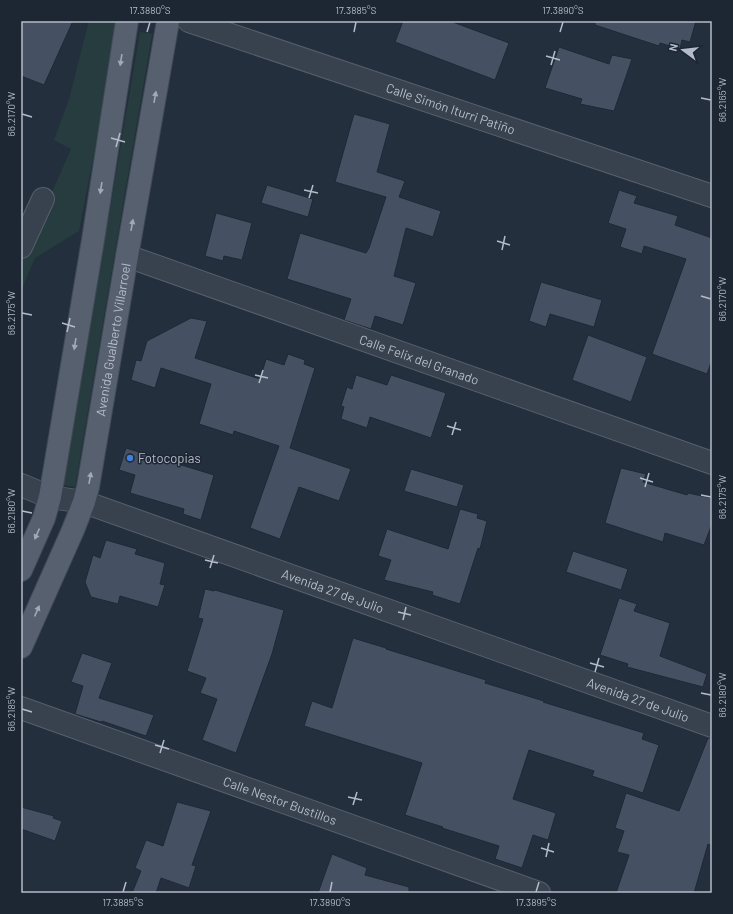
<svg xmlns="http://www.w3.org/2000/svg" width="733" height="914" viewBox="0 0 733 914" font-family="Barlow,sans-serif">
  <rect width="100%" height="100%" fill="#242f3e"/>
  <path fill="#263c3f" d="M 89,21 L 116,21 L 110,70 L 79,231 L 35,258 L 21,291 L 21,263 L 71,149 L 54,140 L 69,99 Z
    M 140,32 L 152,34 L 75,487 L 63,485 Z"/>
  <path fill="#455162" stroke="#1f2835" d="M 21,21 L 73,21 L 44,85 L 21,76 Z
    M 403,21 L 450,21 L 509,43 L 495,80 L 395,42 Z
    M 595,21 L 696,21 L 690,42 L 682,40 L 680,49 L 660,43 L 659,46 L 595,25 Z
    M 559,47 L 609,64 L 612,55 L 632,59 L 614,111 L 580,104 L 582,99 L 545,88 Z
    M 354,114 L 390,124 L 377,172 L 405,181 L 399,197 L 441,211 L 433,237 L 406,228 L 394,276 L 416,283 L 403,325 L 375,316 L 371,329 L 344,320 L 351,299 L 287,279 L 300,233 L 366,253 L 369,248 L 386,197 L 335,182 Z
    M 267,185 L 313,199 L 308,217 L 261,203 Z
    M 619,190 L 637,196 L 634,203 L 678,216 L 675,225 L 712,238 L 712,360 L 707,374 L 652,354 L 686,259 L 644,246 L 642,254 L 620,247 L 626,229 L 608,223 Z
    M 216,213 L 252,223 L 242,260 L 224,256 L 223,261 L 205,256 Z
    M 541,282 L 602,300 L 594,327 L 550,314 L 546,327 L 529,321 Z
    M 191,318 L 207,321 L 195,358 L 260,379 L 266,359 L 284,365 L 288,354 L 305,360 L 304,364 L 315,368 L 290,448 L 351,469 L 339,501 L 299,487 L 280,539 L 250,528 L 279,446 L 234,431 L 233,435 L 199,424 L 211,384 L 161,368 L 155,388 L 131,380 L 136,360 L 141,361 L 147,341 Z
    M 588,335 L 647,357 L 631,402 L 572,380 Z
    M 356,375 L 387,385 L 391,375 L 446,393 L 431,438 L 370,417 L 367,428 L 341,419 L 344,407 L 341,406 L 347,387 L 352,389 Z
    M 126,448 L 214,475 L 201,520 L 183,514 L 184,509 L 130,493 L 135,475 L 119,470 Z
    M 621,468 L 646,474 L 643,482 L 687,495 L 688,493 L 712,498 L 712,524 L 704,545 L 665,533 L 663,542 L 605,523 Z
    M 411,469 L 464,485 L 457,507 L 404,491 Z
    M 460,509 L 478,514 L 477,518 L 487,521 L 480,549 L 478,548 L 460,604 L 432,595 L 433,592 L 384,580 L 391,560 L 378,556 L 387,529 L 448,549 Z
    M 106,540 L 137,549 L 135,554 L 165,563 L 160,584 L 165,585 L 158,607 L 120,596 L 118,604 L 91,597 L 85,582 L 93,555 L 100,558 Z
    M 573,551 L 628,569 L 621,590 L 566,572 Z
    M 205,589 L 214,591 L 215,590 L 284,610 L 272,654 L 236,753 L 202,740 L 217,699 L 200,693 L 206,678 L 187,671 L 203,619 L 198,618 Z
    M 619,598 L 637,604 L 634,611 L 670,623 L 660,656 L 707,674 L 703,687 L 627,667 L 628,664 L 600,655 Z
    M 353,638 L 386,648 L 386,649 L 486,680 L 485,683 L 544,701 L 543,702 L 644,733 L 642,739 L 659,745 L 643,793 L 592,776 L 594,771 L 529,750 L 513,799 L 556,813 L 548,840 L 533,835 L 522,868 L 495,859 L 499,846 L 442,828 L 443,827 L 405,815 L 422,763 L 304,726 L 312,701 L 332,708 Z
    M 82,653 L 112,663 L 99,698 L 154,715 L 146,736 L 102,721 L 101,722 L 75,714 L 83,686 L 71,682 Z
    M 708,738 L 712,738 L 712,846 L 708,844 L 694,893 L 616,893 L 629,855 L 617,852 L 624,831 L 615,828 L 626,793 L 679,811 Z
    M 177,802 L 211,811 L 192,865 L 196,866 L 189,888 L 161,878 L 156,893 L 132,893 L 141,871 L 135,868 L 146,840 L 163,846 Z
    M 21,807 L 54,816 L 53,818 L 62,821 L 55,841 L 21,829 Z
    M 332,854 L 367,868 L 365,875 L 409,887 L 409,893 L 318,893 Z"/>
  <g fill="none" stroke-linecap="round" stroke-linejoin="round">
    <g stroke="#565f6c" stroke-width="24">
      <g id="minor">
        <path id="s1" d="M 189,21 L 712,196"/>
        <path d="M 21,247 L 43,199"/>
        <path id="s2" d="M 127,256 L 712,463"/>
        <path id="s3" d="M 21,485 L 50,497 L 84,502 L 712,726"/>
        <path id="s4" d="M 21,708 L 539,893"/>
      </g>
    </g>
    <g stroke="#414a57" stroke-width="24">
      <g id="major">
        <path d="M 21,570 L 44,518 L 50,497 L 93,240 L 127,21"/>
        <path id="s5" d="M 21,647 L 73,530 L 84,502 L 88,487 L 127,256 L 168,21"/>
      </g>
    </g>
    <use href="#minor" stroke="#38414e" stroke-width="22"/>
    <use href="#major" stroke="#56606e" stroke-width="22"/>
  </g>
  <defs><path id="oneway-solid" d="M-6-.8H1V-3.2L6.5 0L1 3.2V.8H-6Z"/></defs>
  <g fill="#a1aab7">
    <use href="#oneway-solid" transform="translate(121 60) rotate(99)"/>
    <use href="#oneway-solid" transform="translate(155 97) rotate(-80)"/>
    <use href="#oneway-solid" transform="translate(101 188) rotate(99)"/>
    <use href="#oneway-solid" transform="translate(132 225) rotate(-80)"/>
    <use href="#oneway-solid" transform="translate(75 344) rotate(99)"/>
    <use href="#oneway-solid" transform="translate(90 478) rotate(-80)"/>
    <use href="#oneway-solid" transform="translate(37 534) rotate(114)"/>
    <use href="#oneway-solid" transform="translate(37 611) rotate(-66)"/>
  </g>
  <path fill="none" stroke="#b4bcc9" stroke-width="1.5" d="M 147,32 L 150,22M 354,32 L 356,22M 560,32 L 563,22M 546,56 L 560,60M 551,65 L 555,51M 701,98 L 711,100M 22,114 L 32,117M 111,138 L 125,142M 116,147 L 120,133M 304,190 L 318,193M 309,198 L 313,185M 497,241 L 510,245M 502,250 L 505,236M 701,296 L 711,299M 22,313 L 32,315M 62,323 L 75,327M 67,332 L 70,318M 255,375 L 268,378M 259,383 L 263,370M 447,426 L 461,430M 452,435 L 456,422M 640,478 L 653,482M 645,487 L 649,473M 701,495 L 711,497M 22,511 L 32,513M 205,560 L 218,563M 210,568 L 214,555M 398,612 L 411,615M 403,620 L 406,607M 590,663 L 604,667M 595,672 L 599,658M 701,693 L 711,695M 22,709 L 32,712M 155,745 L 169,749M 160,753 L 164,740M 348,797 L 362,800M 353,805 L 357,792M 541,848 L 554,852M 546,857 L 549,843M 123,892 L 126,882M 330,892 L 332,882M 536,892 L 539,882"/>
  <circle fill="#3f7fe0" stroke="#1d2633" stroke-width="1.5" cx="130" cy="458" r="4"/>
  <g text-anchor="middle" stroke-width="3" stroke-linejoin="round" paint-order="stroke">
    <g font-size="13" fill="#b4bcc9" stroke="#1d2633">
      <text dy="5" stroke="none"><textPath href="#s1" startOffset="276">Calle Simón Iturri Patiño</textPath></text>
      <text dy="5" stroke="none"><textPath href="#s5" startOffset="323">Avenida Gualberto Villarroel</textPath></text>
      <text dy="5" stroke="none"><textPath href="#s2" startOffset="310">Calle Felix del Granado</textPath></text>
      <text dy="5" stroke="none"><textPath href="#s3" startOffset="330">Avenida 27 de Julio</textPath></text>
      <text dy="5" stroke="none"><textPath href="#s3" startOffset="654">Avenida 27 de Julio</textPath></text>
      <text dy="5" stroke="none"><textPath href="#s4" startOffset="275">Calle Nestor Bustillos</textPath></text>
    </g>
    <g font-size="13" fill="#b4bcc9" stroke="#1d2633" text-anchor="start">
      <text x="138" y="463">Fotocopias</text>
    </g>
  </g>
  <rect width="733" height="914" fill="none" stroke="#1d2633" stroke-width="44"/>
  <g transform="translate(683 50) rotate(285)" stroke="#1d2633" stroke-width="3" paint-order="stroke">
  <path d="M0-3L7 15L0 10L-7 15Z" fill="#b4bcc9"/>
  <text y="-6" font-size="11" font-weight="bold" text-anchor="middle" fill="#b4bcc9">N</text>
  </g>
  <rect x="22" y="22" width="689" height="870" fill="none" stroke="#b4bcc9" stroke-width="1.5"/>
  <g font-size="10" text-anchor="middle" fill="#b4bcc9">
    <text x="150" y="14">17.3880°S</text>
    <text x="356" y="14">17.3885°S</text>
    <text x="563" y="14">17.3890°S</text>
    <text transform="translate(722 100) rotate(-90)" y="4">66.2165°W</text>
    <text transform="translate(11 114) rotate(-90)" y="4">66.2170°W</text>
    <text transform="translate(722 299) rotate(-90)" y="4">66.2170°W</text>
    <text transform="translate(11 313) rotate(-90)" y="4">66.2175°W</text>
    <text transform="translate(722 497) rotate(-90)" y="4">66.2175°W</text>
    <text transform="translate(11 511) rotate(-90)" y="4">66.2180°W</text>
    <text transform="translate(722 695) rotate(-90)" y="4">66.2180°W</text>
    <text transform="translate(11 709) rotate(-90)" y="4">66.2185°W</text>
    <text x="123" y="906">17.3885°S</text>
    <text x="330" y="906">17.3890°S</text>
    <text x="536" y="906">17.3895°S</text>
  </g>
</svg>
